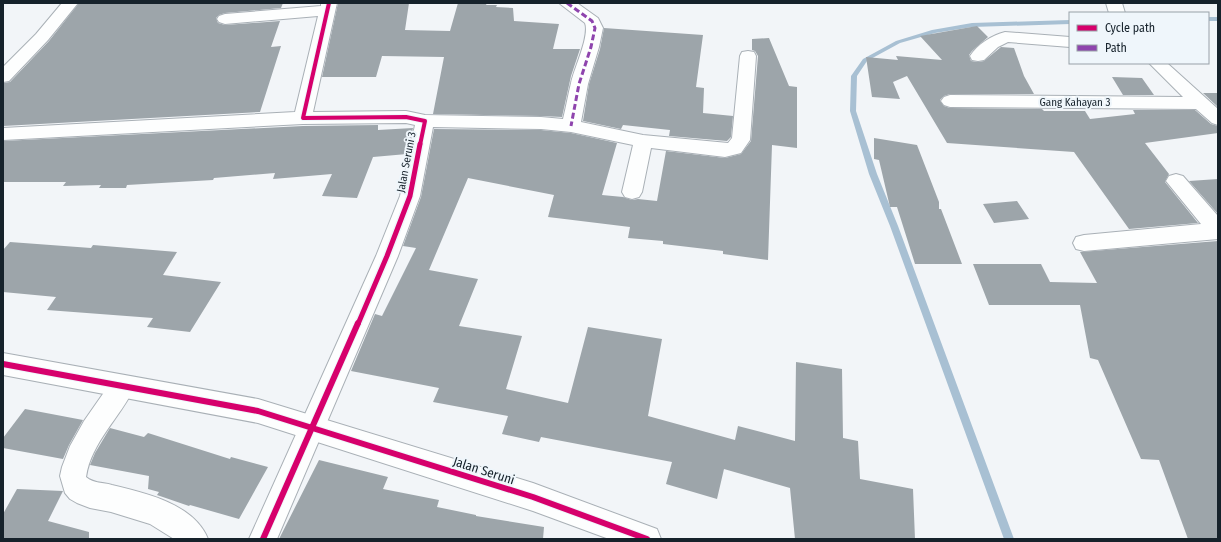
<svg xmlns="http://www.w3.org/2000/svg" width="1221" height="542" viewBox="0 0 1221 542" font-family="'Fira Sans Condensed',sans-serif">
  <rect width="100%" height="100%" fill="#f2f5f8"/>
  <g fill="none" stroke-linecap="round" stroke-linejoin="round">
    <path fill="#a8c0d3" fill-rule="evenodd" d="M 1208,17 L 1218,17 L 1218,21 L 1208,21 Z
      M 1070,20 L 1070,24 L 972,27 L 935,33 L 900,43 L 867,61 L 857,76 L 856,111 L 877,174 L 898,226 L 1014,539 L 1004,539 L 890,226 L 869,174 L 850,111 L 851,76 L 863,59 L 896,41 L 932,30 L 972,23 Z"/>
  </g>
  <path fill="#9da5aa" d="M 79,3 L 283,3 L 281,8 L 225,13 L 219,15 L 216,18 L 218,23 L 225,25 L 280,21 L 271,47 L 281,46 L 260,112 L 3,126 L 3,83 L 10,82 L 49,41 Z
    M 338,3 L 409,3 L 405,30 L 450,31 L 458,3 L 487,3 L 486,5 L 497,5 L 496,7 L 513,8 L 514,21 L 559,24 L 553,49 L 580,49 L 571,76 L 562,117 L 541,116 L 433,114 L 444,57 L 382,56 L 376,77 L 322,77 Z
    M 977,26 L 988,37 L 972,51 L 969,55 L 971,61 L 978,62 L 984,61 L 1001,47 L 1014,48 L 1024,76 L 1034,94 L 950,94 L 944,96 L 940,100 L 944,106 L 950,108 L 1042,109 L 1044,111 L 1085,111 L 1090,119 L 1135,114 L 1133,110 L 1195,110 L 1211,124 L 1218,126 L 1218,133 L 1145,143 L 1169,174 L 1165,182 L 1198,223 L 1129,229 L 1074,152 L 947,143 L 907,76 L 893,82 L 900,99 L 872,97 L 866,57 L 898,60 L 896,56 L 942,60 L 920,36 Z
    M 604,28 L 703,35 L 696,87 L 704,88 L 703,113 L 733,116 L 731,137 L 727,141 L 669,136 L 670,130 L 623,125 L 621,129 L 583,121 L 589,84 L 600,49 Z
    M 769,38 L 789,86 L 797,87 L 797,148 L 772,145 L 768,260 L 723,254 L 723,251 L 663,244 L 663,241 L 628,238 L 630,227 L 548,217 L 554,195 L 468,178 L 429,270 L 478,279 L 459,326 L 522,336 L 506,389 L 568,403 L 588,327 L 662,339 L 648,416 L 735,440 L 738,426 L 795,441 L 796,362 L 842,369 L 843,438 L 858,441 L 860,479 L 913,489 L 915,539 L 795,539 L 790,488 L 724,469 L 717,499 L 666,484 L 672,462 L 541,437 L 539,442 L 502,434 L 508,416 L 433,402 L 439,388 L 351,371 L 375,314 L 382,316 L 416,248 L 403,246 L 421,197 L 434,129 L 541,130 L 571,133 L 617,143 L 602,195 L 623,197 L 632,200 L 638,199 L 657,201 L 666,151 L 725,158 L 741,154 L 751,141 L 758,56 L 755,51 L 752,50 L 752,39 Z
    M 1112,77 L 1142,78 L 1154,95 L 1123,95 Z
    M 1203,93 L 1218,93 L 1218,107 Z
    M 378,125 L 378,130 L 413,128 L 407,154 L 373,157 L 357,198 L 322,196 L 332,174 L 273,179 L 275,173 L 214,178 L 213,180 L 127,185 L 126,188 L 99,188 L 101,185 L 63,186 L 66,182 L 3,182 L 3,141 L 303,126 Z
    M 874,138 L 917,145 L 939,202 L 939,209 L 941,209 L 962,264 L 915,264 L 897,207 L 890,207 L 879,160 L 874,159 Z
    M 1218,179 L 1218,214 L 1189,181 Z
    M 1017,201 L 1029,219 L 994,223 L 983,204 Z
    M 1218,241 L 1218,539 L 1188,539 L 1159,460 L 1141,459 L 1098,360 L 1090,358 L 1080,305 L 989,305 L 973,264 L 1041,264 L 1050,282 L 1097,283 L 1080,252 Z
    M 10,242 L 91,248 L 93,245 L 177,252 L 163,275 L 221,282 L 190,332 L 147,327 L 153,318 L 47,310 L 56,297 L 3,292 L 3,250 Z
    M 25,409 L 83,420 L 69,445 L 63,459 L 3,448 L 3,438 Z
    M 110,428 L 144,437 L 148,433 L 230,459 L 231,457 L 268,467 L 239,519 L 190,505 L 189,506 L 157,495 L 159,492 L 148,489 L 149,476 L 90,465 L 95,453 Z
    M 319,460 L 388,477 L 383,489 L 439,500 L 437,507 L 476,515 L 476,516 L 544,527 L 543,539 L 279,539 Z
    M 17,489 L 63,491 L 48,521 L 89,532 L 89,539 L 3,539 L 3,514 Z"/>
  <g fill="none" stroke-linecap="round" stroke-linejoin="round">
    <g stroke="#a9b0b6" stroke-width="2">
      <path id="minor" d="M 62,3 L 78,3 L 48,40 L 9,81 L 3,82 L 3,67 L 36,34 Z
        M 321,3 L 337,3 L 313,112 L 406,111 L 425,115 L 541,117 L 563,119 C 566,107 568,95 571,83 C 574,68 590,36 585,23 L 559,3 L 577,3 L 598,18 L 603,28 L 599,47 L 588,84 L 581,122 L 643,135 L 728,143 L 732,138 L 740,56 L 742,52 L 748,51 L 754,52 L 756,56 L 750,140 L 741,153 L 725,157 L 651,148 L 642,192 L 639,197 L 632,199 L 625,197 L 622,192 L 633,145 L 571,132 L 541,129 L 433,127 L 420,196 L 398,256 L 277,539 L 249,539 L 376,256 L 400,196 L 415,125 L 406,123 L 303,124 L 3,140 L 3,128 L 295,112 L 318,16 L 225,24 L 219,22 L 217,19 L 219,16 L 225,14 L 321,6 Z
        M 1106,3 L 1122,3 L 1125,13 L 1109,13 Z
        M 1005,32 L 1070,37 L 1070,47 L 1008,42 L 998,47 L 984,60 L 978,61 L 972,60 L 970,56 C 977,45 992,35 1005,32 Z
        M 1149,63 L 1167,63 L 1218,109 L 1218,125 L 1212,123 L 1196,109 L 950,107 L 944,105 L 941,101 L 944,97 L 950,95 L 1183,97 Z
        M 1176,174 L 1183,176 L 1218,216 L 1218,239 L 1084,251 L 1076,249 L 1073,243 L 1076,237 L 1084,235 L 1201,224 L 1166,181 L 1169,176 Z
        M 123,375 L 132,378 L 135,386 C 121,417 91,442 86,477 C 94,484 103,482 112,485 C 146,493 194,504 208,539 L 174,539 L 150,524 L 111,512 L 90,508 L 77,503 L 70,499 L 65,493 L 60,476 L 62,467 L 70,446 L 84,421 L 114,378 Z"/>
    </g>
    <g stroke="#a9b0b6" stroke-width="2">
      <path id="tertiary" d="M 3,353 L 258,399 L 533,483 L 657,529 L 661,539 L 609,539 L 533,511 L 258,423 L 3,375 Z"/>
    </g>
    <use href="#minor" fill="#fdfefe" fill-rule="evenodd"/>
    <use href="#tertiary" fill="#fdfefe" fill-rule="evenodd"/>
    <path stroke="#8e44ad" stroke-width="3" stroke-dasharray="6 3" stroke-linecap="butt" d="M 567,3 L 592,21 L 595,28 L 591,47 L 579,84 L 571,126"/>
    <g stroke="#eff6fb" stroke-width="6">
      <path id="cycleway-far2" d="M 329,3 L 303,118 L 406,117 L 425,121 L 420,145"/>
    </g>
    <g stroke="#eff6fb" stroke-width="8">
      <path id="cycleway-far1" d="M 358,324 L 387,256 L 410,196 L 420,144"/>
    </g>
    <g stroke="#eff6fb" stroke-width="8">
      <path id="cycleway" d="M 3,364 L 258,411 L 533,497 L 647,539
        M 263,539 L 358,323"/>
    </g>
    <use href="#cycleway-far2" stroke="#d6006c" stroke-width="4"/>
    <use href="#cycleway-far1" stroke="#d6006c" stroke-width="5"/>
    <use href="#cycleway" stroke="#d6006c" stroke-width="6"/>
  </g>
  <g text-anchor="middle" stroke-width="4" stroke-linejoin="round" paint-order="stroke">
    <g font-size="11" fill="#16222b" stroke="#eff6fb">
      <text x="1075" y="106">Gang Kahayan 3</text>
      <text transform="translate(406 162) rotate(-79)" y="4">Jalan Seruni 3</text>
    </g>
    <g font-size="13" fill="#16222b" stroke="#eff6fb">
      <text transform="translate(484 470) rotate(18)" y="5">Jalan Seruni</text>
    </g>
  </g>
  <rect width="1221" height="542" fill="none" stroke="#16222b" stroke-width="8"/>
  <rect x="1069" y="12" width="140" height="52" fill="#eff6fb" stroke="#98a1a8"/>
  <rect x="1077" y="25" width="20" height="6" fill="#d6006c" stroke="#98a1a8"/>
  <text x="1105" y="32" font-size="12" fill="#16222b">Cycle path</text>
  <rect x="1077" y="45" width="20" height="6" fill="#8e44ad" stroke="#98a1a8"/>
  <text x="1105" y="52" font-size="12" fill="#16222b">Path</text>
</svg>
